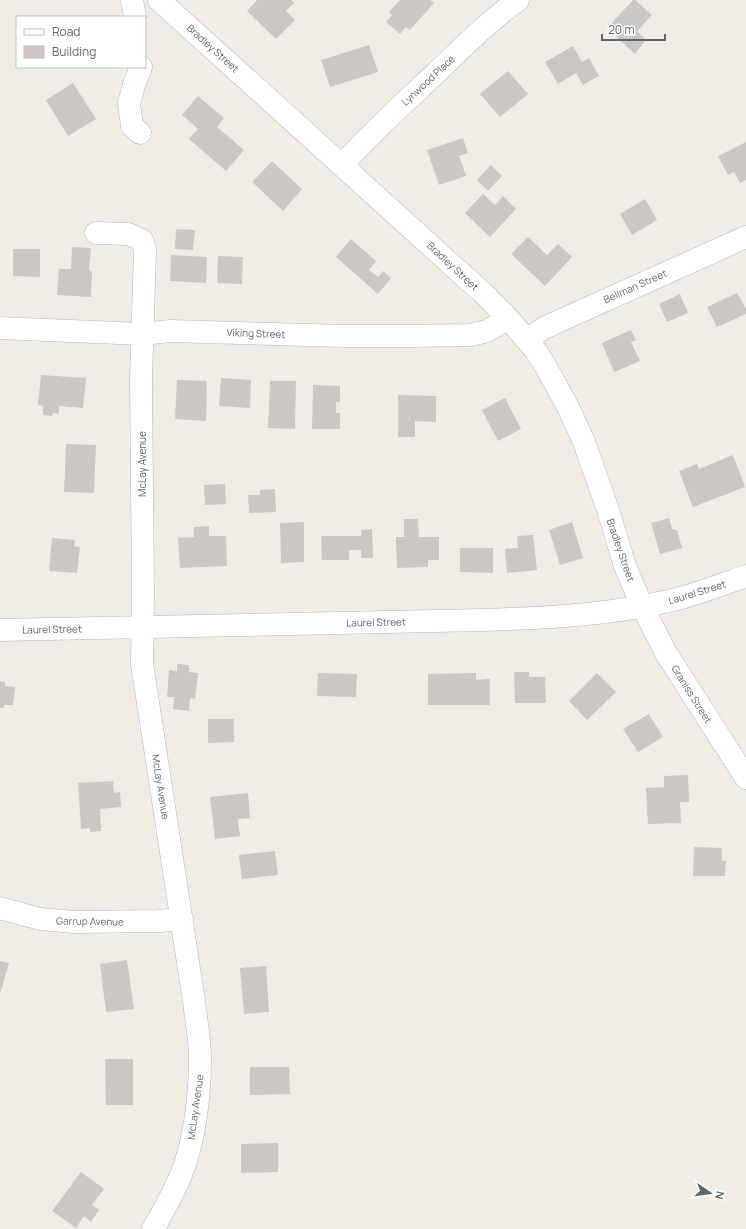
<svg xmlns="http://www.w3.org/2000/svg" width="746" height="1229" viewBox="0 0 746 1229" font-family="Manrope,sans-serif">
  <rect width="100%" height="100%" fill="#f2ece7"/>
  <path fill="#cdc7c4" d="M 257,0 L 291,0 L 294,3 L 286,11 L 295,20 L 276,39 L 247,11 Z
    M 400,0 L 430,0 L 434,3 L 410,30 L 406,27 L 400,34 L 386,22 L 392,15 L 389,12 Z
    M 633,0 L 635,0 L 652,15 L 637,31 L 646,40 L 635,54 L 607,28 Z
    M 369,45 L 378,72 L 330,87 L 321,60 Z
    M 573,46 L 582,62 L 589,58 L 599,76 L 583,85 L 576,73 L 558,84 L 545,62 Z
    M 508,71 L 528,94 L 500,117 L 480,94 Z
    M 73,83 L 96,119 L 68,136 L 46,100 Z
    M 198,96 L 224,118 L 217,127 L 244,150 L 226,171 L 189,139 L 198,129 L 182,115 Z
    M 463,138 L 468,153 L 459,156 L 466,176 L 439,185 L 427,150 Z
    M 746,142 L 746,180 L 740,183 L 734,172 L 728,175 L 718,156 Z
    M 272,161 L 302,189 L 283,211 L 252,182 Z
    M 491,165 L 502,176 L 488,191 L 477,180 Z
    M 483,194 L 495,205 L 503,196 L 516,209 L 490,237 L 465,213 Z
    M 645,199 L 657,220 L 632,235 L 620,214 Z
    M 176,229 L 195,230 L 193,250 L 175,249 Z
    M 528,237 L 547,255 L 558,244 L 572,257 L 545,286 L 511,254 Z
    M 351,239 L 376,261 L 369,270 L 378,277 L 383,271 L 391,278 L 378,294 L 336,257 Z
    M 72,247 L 91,248 L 89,270 L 92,272 L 91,297 L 57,295 L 59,269 L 71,269 Z
    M 13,249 L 40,249 L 40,277 L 13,276 Z
    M 171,255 L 207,257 L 206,283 L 170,281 Z
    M 218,256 L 243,257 L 242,284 L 217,283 Z
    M 737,293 L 746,309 L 746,314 L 717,327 L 707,307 Z
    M 680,294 L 688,313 L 667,322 L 659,304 Z
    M 631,330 L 636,340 L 631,342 L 640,361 L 614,372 L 602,343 Z
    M 41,375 L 86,378 L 83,408 L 59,406 L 59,414 L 53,413 L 52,416 L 43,415 L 43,406 L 38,405 Z
    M 221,378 L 251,380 L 250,408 L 219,406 Z
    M 177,380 L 207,381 L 206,421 L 175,419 Z
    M 270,381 L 296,381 L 295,429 L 268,428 Z
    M 313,385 L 340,386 L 340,402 L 336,402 L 336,413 L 340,413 L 340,429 L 312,429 Z
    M 398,395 L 436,396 L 436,422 L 415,421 L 415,437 L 398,437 Z
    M 505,398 L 521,429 L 498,441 L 482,410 Z
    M 66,444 L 96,445 L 94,493 L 64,492 Z
    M 733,455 L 745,487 L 693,507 L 679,471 L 697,464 L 699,469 Z
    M 225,484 L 226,504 L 205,505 L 204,485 Z
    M 275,489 L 276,512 L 249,513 L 248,495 L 260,495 L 260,490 Z
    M 669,518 L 672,529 L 677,530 L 682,548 L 660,554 L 651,523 Z
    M 404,519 L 418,519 L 419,537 L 439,537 L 439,560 L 428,560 L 428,567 L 397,568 L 396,537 L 404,537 Z
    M 304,522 L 304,562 L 281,563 L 280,523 Z
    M 572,522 L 583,558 L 560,565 L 549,530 Z
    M 209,526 L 209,536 L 226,536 L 227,566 L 180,568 L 178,538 L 194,537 L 194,527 Z
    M 372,529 L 373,558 L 361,558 L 361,550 L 349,550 L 349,560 L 322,560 L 321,536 L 361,536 L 361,530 Z
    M 533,535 L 537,570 L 507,573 L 505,549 L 518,548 L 517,536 Z
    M 52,538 L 75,540 L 74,546 L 80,547 L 77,573 L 49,571 Z
    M 460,548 L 493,548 L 493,573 L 460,572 Z
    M 177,664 L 189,665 L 189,672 L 198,673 L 195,699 L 190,698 L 189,711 L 173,709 L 174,697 L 167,697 L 169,670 L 177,671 Z
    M 514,672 L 529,672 L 529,677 L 545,677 L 546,703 L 515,703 Z
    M 318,673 L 357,674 L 356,697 L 317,696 Z
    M 476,673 L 476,680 L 490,679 L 490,705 L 428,705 L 428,674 Z
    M 597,673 L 616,692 L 587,720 L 569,701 Z
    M 0,681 L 5,682 L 5,686 L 15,687 L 13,705 L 4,705 L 4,708 L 0,708 Z
    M 649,714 L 663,737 L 638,752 L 623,729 Z
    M 208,719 L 234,719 L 234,742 L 208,743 Z
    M 688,775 L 689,802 L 680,802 L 681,823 L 648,824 L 646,788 L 664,787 L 664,776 Z
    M 113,781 L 114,793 L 120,792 L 121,807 L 100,809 L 101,831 L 90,832 L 90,828 L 81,829 L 78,783 Z
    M 248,793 L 250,818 L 238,819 L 240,836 L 215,839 L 210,797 Z
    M 694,847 L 722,848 L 722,861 L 726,861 L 725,876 L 693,876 Z
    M 275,851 L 278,875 L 242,879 L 239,855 Z
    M 127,960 L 134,1009 L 106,1012 L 100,964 Z
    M 0,961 L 9,963 L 0,994 Z
    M 266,966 L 269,1012 L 244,1014 L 240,968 Z
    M 105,1059 L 133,1059 L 133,1105 L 106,1105 Z
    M 250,1067 L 289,1067 L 290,1094 L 250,1095 Z
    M 278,1143 L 278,1172 L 241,1173 L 241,1144 Z
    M 81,1172 L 104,1189 L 92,1205 L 99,1210 L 91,1222 L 84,1216 L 76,1228 L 52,1211 Z"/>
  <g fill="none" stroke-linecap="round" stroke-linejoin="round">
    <g stroke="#b2b8ba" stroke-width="23">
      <path id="minor" d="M 132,0 L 135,17
        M 159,0 L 484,294 L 508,318 L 536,351 L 546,367 L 568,407 L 584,442 L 608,510 L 625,566 L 642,606 L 666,653 L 746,778
        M 140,133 L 132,126 L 129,103 L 134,85 L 141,67
        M 342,165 C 371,133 404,103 436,73 C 462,48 489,21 518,0
        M 96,233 L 128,234 L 142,240 L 145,250 L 141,380 L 143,593 L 142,664 L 194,1001 C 196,1020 200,1039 200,1058 C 200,1095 195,1140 181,1175 C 173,1194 163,1212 153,1229
        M 0,328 L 142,334 L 171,331 L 345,336 L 409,336 L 471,335 L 487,331 L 508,318
        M 527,340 L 544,328 L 586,309 L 746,237
        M 0,630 L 483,620 C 547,618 613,615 677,599 C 700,593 723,584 746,576
        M 0,908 L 40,919 L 75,922 L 158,921 L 182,919"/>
    </g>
    <use href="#minor" stroke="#fff" stroke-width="22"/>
  </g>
  <g text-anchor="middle" stroke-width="3" stroke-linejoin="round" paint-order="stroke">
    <g font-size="10" fill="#5e6669" stroke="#fff">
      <text transform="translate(213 48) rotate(42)" y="4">Bradley Street</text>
      <text transform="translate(428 80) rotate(-43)" y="4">Lynwood Place</text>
      <text transform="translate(453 266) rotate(43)" y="4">Bradley Street</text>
      <text transform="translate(635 286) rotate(-24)" y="4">Bellman Street</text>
      <text transform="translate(256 333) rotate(2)" y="4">Viking Street</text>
      <text transform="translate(142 464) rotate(-90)" y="4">McLay Avenue</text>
      <text transform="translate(621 550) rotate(71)" y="4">Bradley Street</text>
      <text transform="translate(697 592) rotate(-17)" y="4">Laurel Street</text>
      <text transform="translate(376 622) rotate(-1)" y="4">Laurel Street</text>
      <text transform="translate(52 629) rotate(-1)" y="4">Laurel Street</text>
      <text transform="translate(692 694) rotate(58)" y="4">Graniss Street</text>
      <text transform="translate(161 787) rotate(81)" y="4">McLay Avenue</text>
      <text transform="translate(90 921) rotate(1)" y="4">Garrup Avenue</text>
      <text transform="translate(195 1107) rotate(-82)" y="4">McLay Avenue</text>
    </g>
  </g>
  <rect x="16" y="16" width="130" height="52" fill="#ffffff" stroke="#bfc2c3"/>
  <rect x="24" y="29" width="20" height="6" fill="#ffffff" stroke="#bfc2c3"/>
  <text x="52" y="36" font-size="12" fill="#5e6669">Road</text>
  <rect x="24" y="46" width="20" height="12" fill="#cdc7c4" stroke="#bfc2c3"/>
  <text x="52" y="56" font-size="12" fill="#5e6669">Building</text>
  <g transform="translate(710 1193) rotate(103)" stroke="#ffffff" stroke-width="3" paint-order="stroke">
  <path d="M0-3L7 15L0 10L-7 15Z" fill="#5e6669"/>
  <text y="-6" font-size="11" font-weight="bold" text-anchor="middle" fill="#5e6669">N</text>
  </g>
  <path d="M602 34v6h63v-6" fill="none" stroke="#5e6669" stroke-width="2"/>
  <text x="608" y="34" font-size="12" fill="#5e6669" stroke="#ffffff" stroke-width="3" paint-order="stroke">20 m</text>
</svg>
